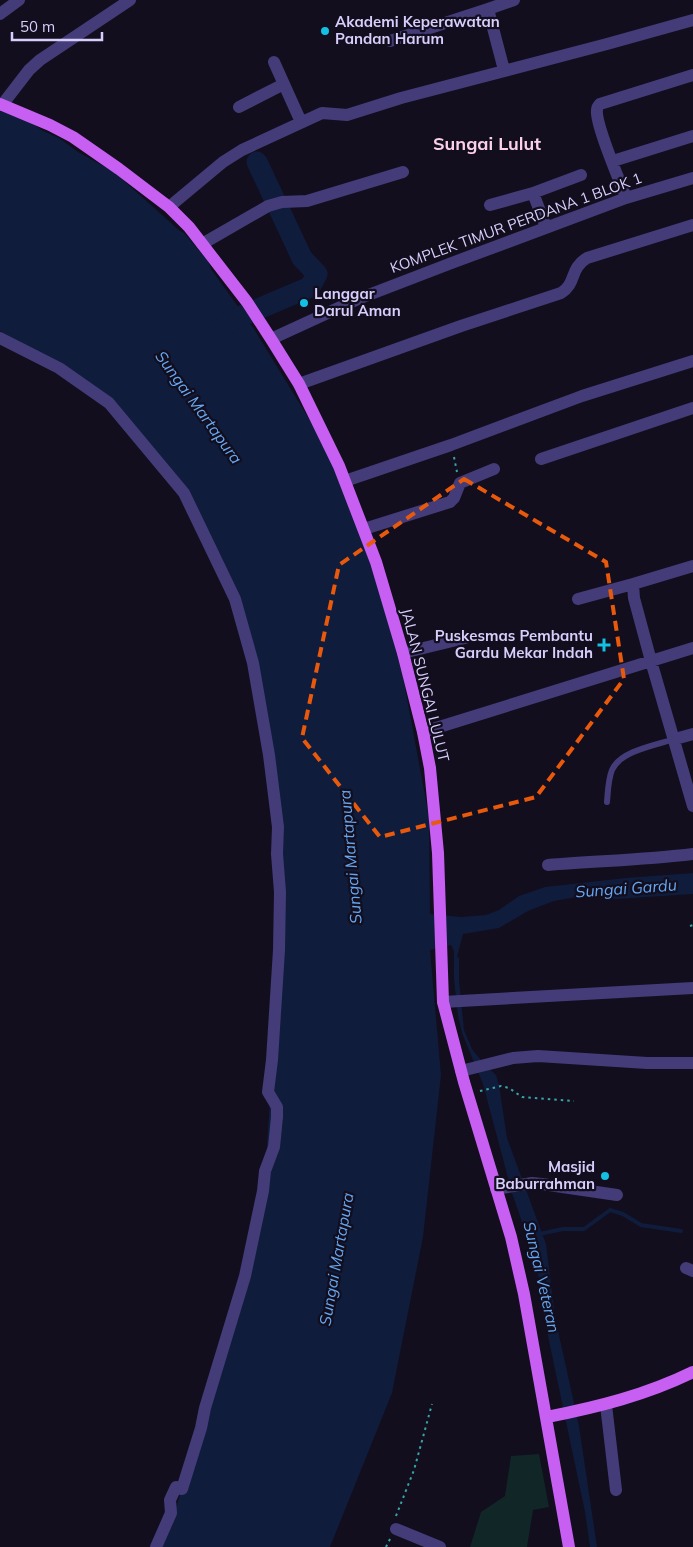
<svg xmlns="http://www.w3.org/2000/svg" width="693" height="1547" viewBox="0 0 693 1547" font-family="Mulish,sans-serif">
  <rect width="100%" height="100%" fill="#120e1e"/>
  <path fill="#112627" d="M 539,1454 L 549,1507 L 533,1510 L 527,1547 L 470,1547 L 481,1512 L 505,1496 L 511,1456 Z"/>
  <path fill="#0f1c3c" d="M 0,110 L 29,121 L 43,131 L 59,138 L 78,152 L 114,172 L 180,231 L 184,233 L 208,261 L 211,269 L 254,329 L 325,445 L 379,586 L 403,677 L 429,817 L 430,914 L 461,917 L 486,915 L 499,910 L 519,896 L 545,887 L 626,878 L 693,873 L 693,894 L 616,899 L 588,895 L 554,901 L 528,911 L 499,928 L 463,934 L 457,957 L 459,958 L 459,980 L 464,1030 L 472,1049 L 485,1065 L 496,1075 L 499,1085 L 507,1138 L 546,1244 L 555,1317 L 579,1426 L 597,1547 L 590,1547 L 585,1512 L 545,1322 L 539,1279 L 534,1257 L 512,1193 L 483,1084 L 462,1033 L 458,1016 L 454,979 L 454,951 L 451,945 L 430,950 L 441,1075 L 423,1237 L 392,1393 L 330,1547 L 150,1547 L 173,1518 L 218,1369 L 266,1160 L 284,893 L 247,629 L 188,493 L 136,432 L 42,354 L 0,331 Z"/>
  <g fill="none" stroke-linecap="round" stroke-linejoin="round">
    <path stroke="#0f1c3c" stroke-width="4" d="M 539,1234 L 563,1229 L 584,1229 L 610,1210 L 623,1214 L 641,1225 L 681,1231"/>
    <path stroke="#0f1c3c" stroke-width="21" d="M 219,329 L 237,318 L 310,287 L 317,274 L 302,258 L 257,162"/>
    <path stroke="#37a5a6" stroke-width="2" stroke-dasharray="2.5 4" stroke-linecap="butt" d="M 454,457 L 457,472
      M 690,926 L 693,925
      M 480,1091 L 501,1086 L 509,1088 L 522,1097 L 574,1101
      M 396,1516 L 414,1470 L 432,1404
      M 386,1547 L 390,1539"/>
    <path stroke="#433c79" stroke-width="6" d="M 607,802 C 608,791 608,780 612,770 C 620,751 656,745 675,739"/>
    <path stroke="#433c79" stroke-width="12" d="M 0,14 L 19,0
      M 390,41 L 488,9
      M 274,62 L 301,122
      M 504,70 L 488,9 L 514,0
      M 2,105 L 29,70 L 40,60 L 130,0
      M 239,107 L 284,84
      M 613,161 L 693,136
      M 533,193 L 546,227
      M 626,198 C 620,181 595,124 597,110 C 597,107 598,106 600,104 L 693,75
      M 490,205 L 533,193 L 581,175
      M 169,207 L 223,162 L 242,150 L 322,113 L 347,115 L 401,98 L 607,44 L 693,20
      M 202,244 L 268,206 L 282,202 L 307,201 L 403,172
      M 0,338 L 59,368 L 109,403 L 184,493 L 235,599 L 253,663 L 269,755 L 278,827 L 277,854 L 280,892 L 279,950 L 272,1060 L 268,1092 L 277,1107 L 277,1117 L 274,1147 L 265,1171 L 263,1191 L 245,1276 L 205,1408 L 201,1428 L 182,1489 L 176,1487 L 170,1500 L 171,1513 L 156,1547
      M 271,339 L 358,299 L 449,264 L 626,198 L 693,178
      M 299,384 L 461,326 L 561,293 C 577,283 569,269 587,258 L 693,225
      M 541,459 L 693,408
      M 345,481 L 451,445 L 582,396 L 693,361
      M 364,529 L 450,502 L 454,498 L 460,483 L 494,469
      M 693,566 L 633,584 L 634,598 L 651,661 L 693,806
      M 578,599 L 633,584
      M 403,653 L 469,637
      M 423,732 L 693,648
      M 675,739 L 693,734
      M 548,865 C 596,861 645,860 693,854
      M 443,1002 L 693,988
      M 461,1071 L 513,1058 L 538,1056 L 647,1063 L 693,1063
      M 496,1189 L 532,1183 L 542,1184 L 617,1195
      M 686,1268 L 693,1271
      M 606,1405 L 616,1490
      M 396,1529 L 440,1547"/>
    <path stroke="#c65ff2" stroke-width="12" d="M 0,104 L 50,125 L 73,137 L 119,169 L 169,207 L 189,227 L 247,302 L 271,339 L 299,384 L 339,466 L 376,562 L 403,653 L 423,732 L 430,768 L 438,853 L 443,1002 L 464,1082 L 511,1237 L 524,1294 L 569,1547
      M 547,1417 C 598,1407 646,1395 693,1372"/>
  </g>
  <path fill="none" stroke="#e8590c" stroke-width="4" stroke-dasharray="10 6" stroke-linejoin="round" d="M 464,479 L 606,562 L 624,679 L 536,797 L 380,837 L 302,738 L 339,565 Z"/>
  <g fill="#13bfe3" stroke="#120e1e" stroke-width="2">
    <circle cx="325" cy="31" r="5"/>
    <circle cx="304" cy="303" r="5"/>
    <path d="M601.5 637.5h5v5h5v5h-5v5h-5v-5h-5v-5h5z"/>
    <circle cx="605" cy="1176" r="5"/>
  </g>
  <g text-anchor="middle" stroke-width="4.5" stroke-linejoin="round" paint-order="stroke">
    <g font-size="15" font-weight="bold" fill="#d7cefb" stroke="#120e1e" text-anchor="start">
      <text x="335" y="27">Akademi Keperawatan<tspan x="335" dy="17">Pandan Harum</tspan></text>
      <text x="314" y="299">Langgar<tspan x="314" dy="17">Darul Aman</tspan></text>
      <text x="593" y="641" text-anchor="end">Puskesmas Pembantu<tspan x="593" dy="17">Gardu Mekar Indah</tspan></text>
      <text x="595" y="1172" text-anchor="end">Masjid<tspan x="595" dy="17">Baburrahman</tspan></text>
    </g>
    <g font-size="15" fill="#d7cefb" stroke="#120e1e">
      <text transform="translate(516 223) rotate(-20)" y="5">KOMPLEK TIMUR PERDANA 1 BLOK 1</text>
      <text transform="translate(425 685) rotate(76)" y="5">JALAN SUNGAI LULUT</text>
    </g>
    <g font-size="16" font-style="italic" fill="#65a7f2" stroke="#120e1e">
      <text transform="translate(199 407) rotate(54)" y="6">Sungai Martapura</text>
      <text transform="translate(350 857) rotate(-95)" y="6">Sungai Martapura</text>
      <text transform="translate(626 888) rotate(-4)" y="6">Sungai Gardu</text>
      <text transform="translate(336 1259) rotate(-80)" y="6">Sungai Martapura</text>
      <text transform="translate(542 1277) rotate(77)" y="6">Sungai Veteran</text>
    </g>
    <g font-size="18" font-weight="bold" fill="#fbd0e8" stroke="#120e1e">
      <text x="487" y="150">Sungai Lulut</text>
    </g>
  </g>
  <path d="M12 32v8h90v-8" fill="none" stroke="#d7cefb" stroke-width="2.5"/>
  <text x="20" y="32" font-size="15" fill="#d7cefb" stroke="#120e1e" stroke-width="4" paint-order="stroke">50 m</text>
</svg>
